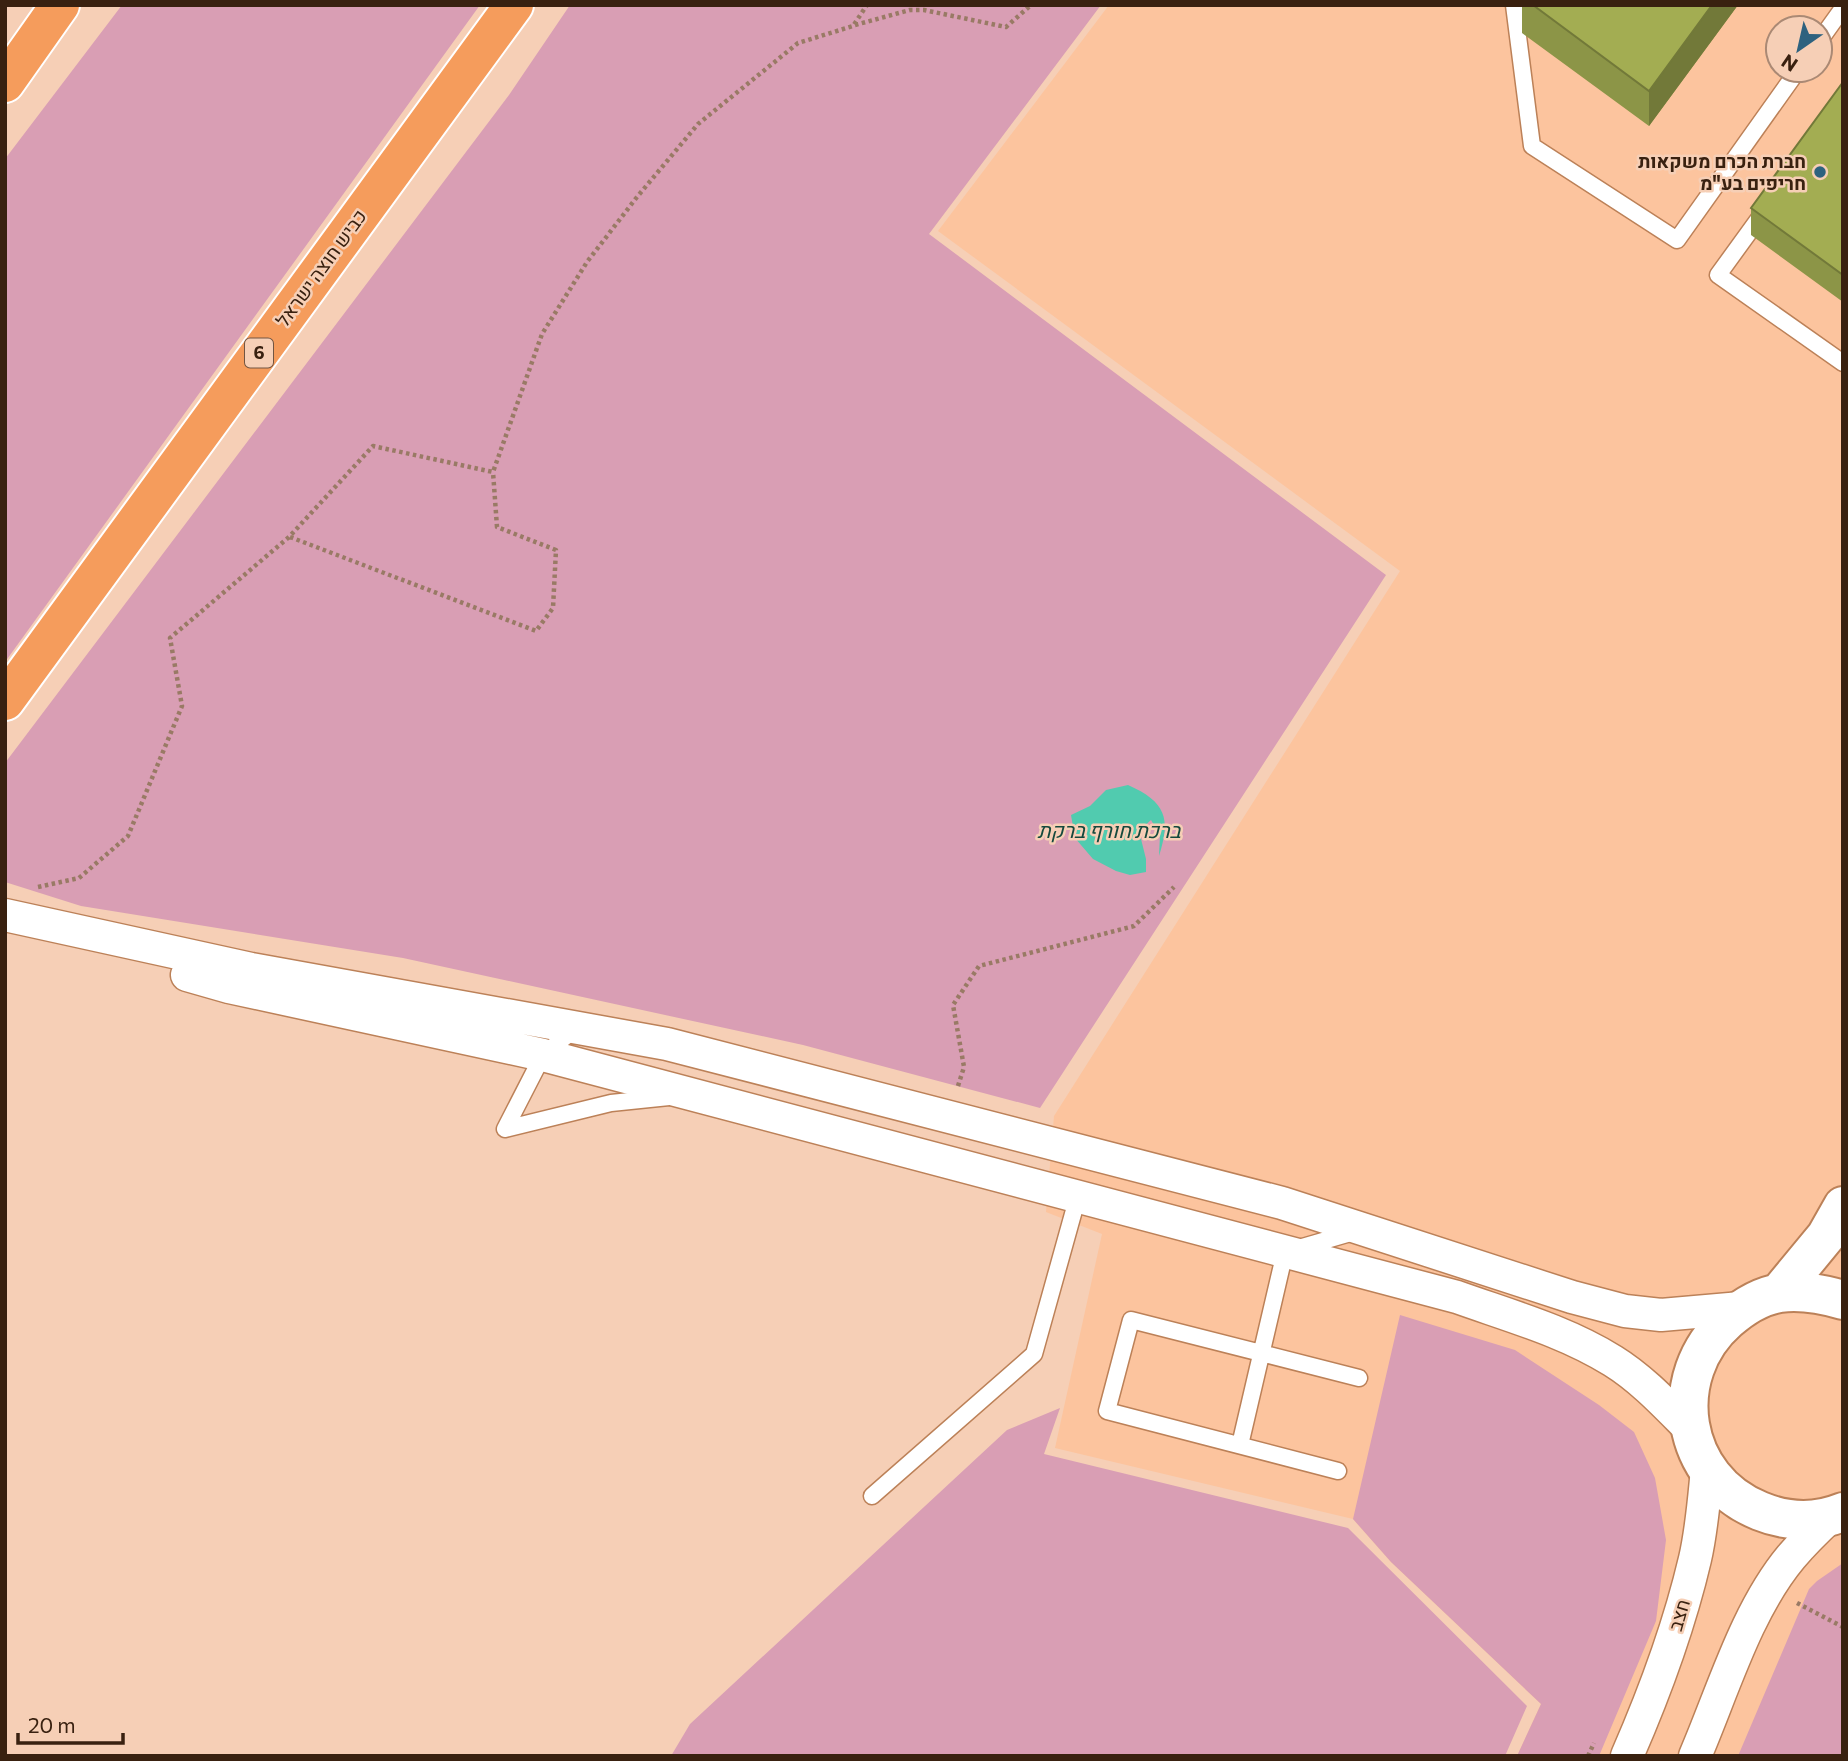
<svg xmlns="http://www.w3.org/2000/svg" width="1848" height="1761" viewBox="0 0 1848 1761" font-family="Commissioner,Heebo,sans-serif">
  <rect width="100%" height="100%" fill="#f6cfb6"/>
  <path fill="#fcc49e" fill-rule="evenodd" d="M 1109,5 L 1843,5 L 1843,1756 L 1517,1756 L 1541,1704 L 1391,1562 L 1353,1519 L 1055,1448 L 1102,1234 L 1046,1212 L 1054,1116 L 1400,571 L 938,231 ZM 1778,28 L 1820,28 L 1820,70 L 1778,70 Z"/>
  <path fill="#d99eb4" d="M 122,5 L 480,5 L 5,662 L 5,159 Z
    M 570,5 L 1101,5 L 929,234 L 1386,575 L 1040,1108 L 803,1045 L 403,958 L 81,906 L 5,882 L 5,763 L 509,95 Z
    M 1400,1315 L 1515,1350 L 1599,1405 L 1634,1432 L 1655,1478 L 1666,1540 L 1656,1621 L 1599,1756 L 1517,1756 L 1541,1704 L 1391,1562 L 1353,1519 Z
    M 1060,1408 L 1044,1454 L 1348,1528 L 1527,1706 L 1505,1756 L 671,1756 L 690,1724 L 1007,1430 Z
    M 1843,1563 L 1843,1756 L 1738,1756 L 1809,1589 L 1817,1581 Z"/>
  <path fill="#51cbaf" d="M 1128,785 C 1166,802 1171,818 1159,856 L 1160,835 L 1151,820 L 1139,831 L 1146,859 L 1146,872 L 1130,875 L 1116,871 L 1093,859 L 1075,838 L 1071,815 L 1090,806 L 1106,790 Z"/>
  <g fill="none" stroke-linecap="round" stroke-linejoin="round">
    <g stroke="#bc8158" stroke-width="19">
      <path id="lane" d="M 1514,5 L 1532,146 L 1677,240 L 1798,70
        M 1820,40 L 1843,8
        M 1763,213 L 1718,275 L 1843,363
        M 576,1028 L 543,1055 L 505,1129 L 611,1103 L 669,1097
        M 1240,1445 L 1285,1252 L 1354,1232
        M 1338,1471 L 1107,1411 L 1131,1320 L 1359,1378
        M 872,1496 L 1034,1354 L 1078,1196"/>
    </g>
    <g stroke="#bc8158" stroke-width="35">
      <path id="street" d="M 5,915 L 251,969 L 667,1044 L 1282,1203 L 1572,1297 L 1625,1311 L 1661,1315 L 1741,1308
        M 187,975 L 229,987 L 543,1055 L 1457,1297 C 1510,1316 1565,1331 1613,1361 C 1642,1379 1666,1405 1690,1429
        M 1627,1756 C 1655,1692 1679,1627 1695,1559 C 1702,1529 1704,1499 1707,1469
        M 1695,1756 C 1723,1691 1746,1611 1791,1557 C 1803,1543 1816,1530 1829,1518"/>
    </g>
    <g stroke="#bc8158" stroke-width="42">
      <path id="secondary" d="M 1779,1293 L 1826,1236 L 1843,1206
        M 1843,1300 C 1822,1294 1802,1290 1780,1293 C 1760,1296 1743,1307 1728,1320 C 1664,1376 1680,1479 1760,1511 C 1787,1522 1816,1523 1843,1512"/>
    </g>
    <g stroke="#fff" stroke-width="42">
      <path id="highway" d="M 5,83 L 60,5
        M 5,701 L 514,5"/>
    </g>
    <path stroke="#997a65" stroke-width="4.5" stroke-dasharray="3.5 3.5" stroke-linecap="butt" d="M 855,25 L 910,10 L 924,10 L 1006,27 L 1031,5
      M 290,537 L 536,631 L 553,608 L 556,550 L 497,527 L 493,472
      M 38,887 L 79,878 L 128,836 L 182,706 L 170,638 L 289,537 L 373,446 L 493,472 L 542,334 L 587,262 L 637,197 L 698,124 L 798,43 L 853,26 L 867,5
      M 958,1086 L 964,1067 L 953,1005 L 979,966 L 1134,926 L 1174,887
      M 1797,1603 L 1843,1627
      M 1588,1756 L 1594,1743"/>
    <use href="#lane" stroke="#fff" stroke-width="16"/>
    <use href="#street" stroke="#fff" stroke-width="32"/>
    <use href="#secondary" stroke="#fff" stroke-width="38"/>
    <use href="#highway" stroke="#f59c5c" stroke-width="38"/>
  </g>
  <path fill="#8c9547" d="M 1522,5 L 1738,5 L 1649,126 L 1522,33 Z
    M 1843,82 L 1843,302 L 1751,235 L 1751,208 Z"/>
  <path fill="#727939" d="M 1712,5 L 1738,5 L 1649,126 L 1649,91 Z"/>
  <path fill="#a3ad52" stroke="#727939" stroke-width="2" d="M 1533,5 L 1712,5 L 1649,91 Z
    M 1843,82 L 1843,275 L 1751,208 Z"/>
  <circle fill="#2e627f" stroke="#f6cfb6" stroke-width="2.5" cx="1820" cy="172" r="7"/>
  <g text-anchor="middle" stroke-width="5" stroke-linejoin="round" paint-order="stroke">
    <rect fill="#f6cfb6" stroke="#725542" stroke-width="2" x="245" y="338.5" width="28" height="29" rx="5"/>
    <g font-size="18" font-weight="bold" fill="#392110">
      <text x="259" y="359">6</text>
    </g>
    <g font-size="19" font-weight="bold" fill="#392110" stroke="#f6cfb6" text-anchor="end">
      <text x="1806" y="168">חברת הכרם משקאות<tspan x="1806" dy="22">חריפים בע"מ</tspan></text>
    </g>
    <g font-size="19" fill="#392110" stroke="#f6cfb6">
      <text transform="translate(321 268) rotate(-54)" y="7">כביש חוצה ישראל</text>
      <text transform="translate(1679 1615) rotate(-74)" y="7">חצב</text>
    </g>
    <g font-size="21" font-style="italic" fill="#14493d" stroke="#f6cfb6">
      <text x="1109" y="838">ברכת חורף ברקת</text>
    </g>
  </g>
  <rect width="1848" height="1761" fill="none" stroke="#392110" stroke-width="14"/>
  <g transform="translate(1799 49) rotate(214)"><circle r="33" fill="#f6cfb6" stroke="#aa8974" stroke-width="2"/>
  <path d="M0-5L12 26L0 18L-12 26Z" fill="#2e627f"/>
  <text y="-10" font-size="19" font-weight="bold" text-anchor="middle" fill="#392110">N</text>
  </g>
  <path d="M18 1733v10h105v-10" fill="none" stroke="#392110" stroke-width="3.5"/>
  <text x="28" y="1733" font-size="21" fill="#392110" stroke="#f6cfb6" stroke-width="5" paint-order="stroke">20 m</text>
</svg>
